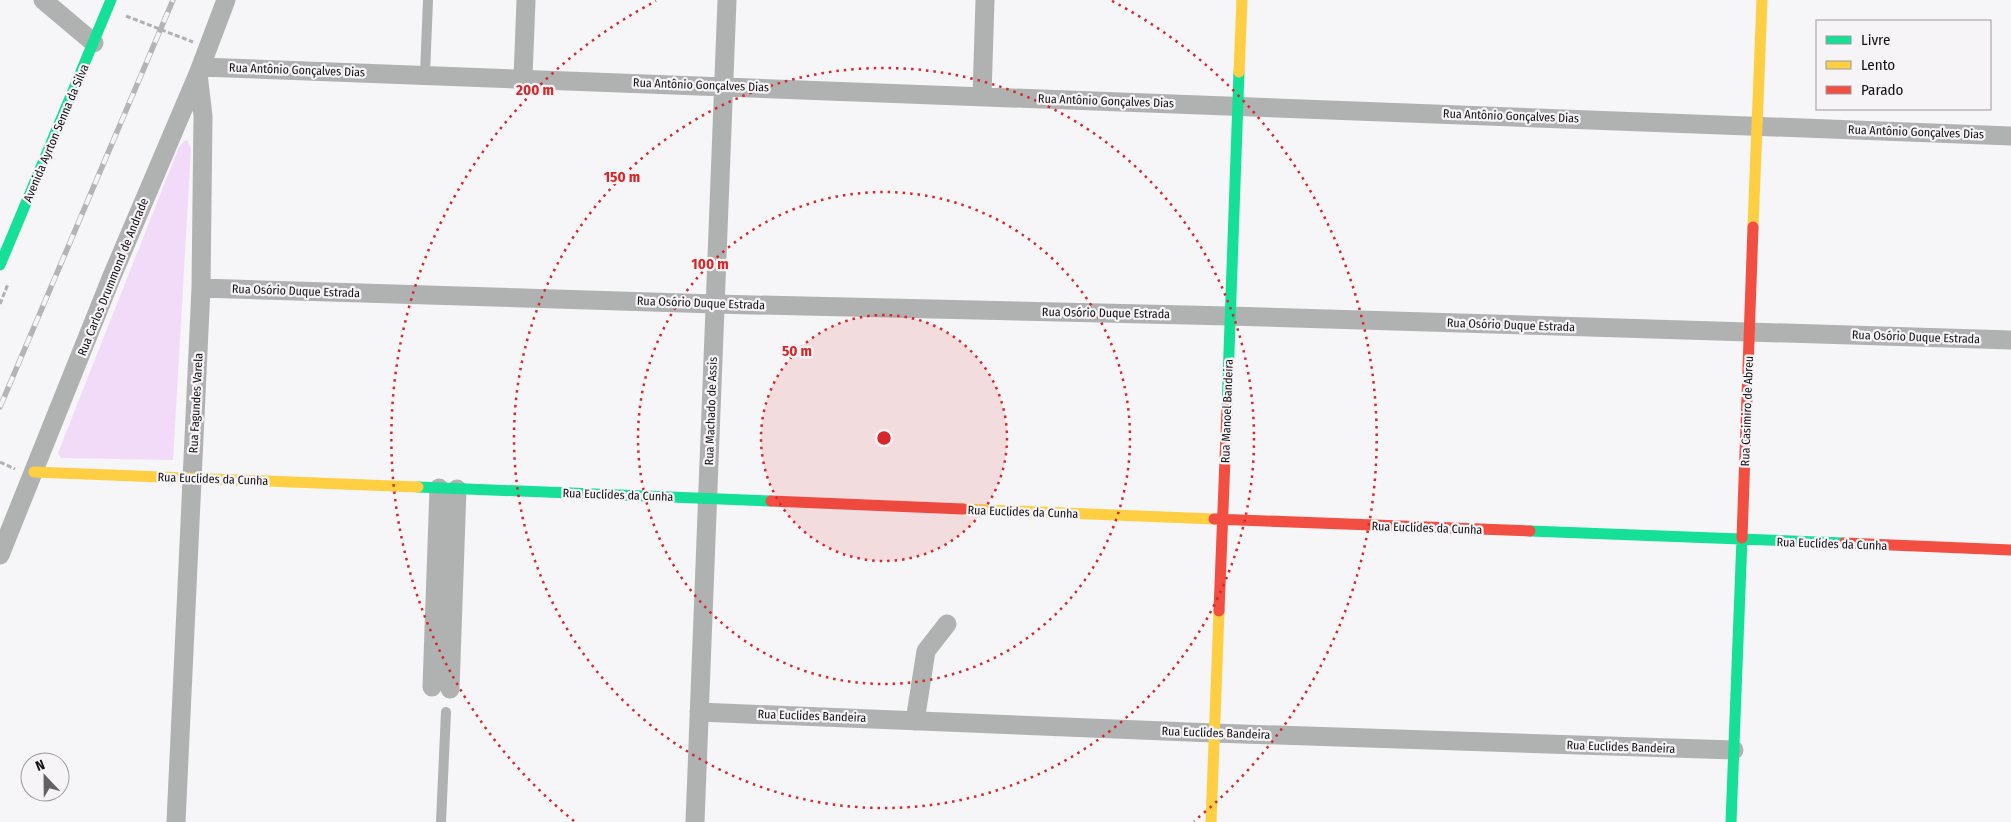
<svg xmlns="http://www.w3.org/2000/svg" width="2011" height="822" viewBox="0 0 2011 822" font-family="'Fira Sans Condensed',sans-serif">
  <rect width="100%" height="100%" fill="#f6f5f7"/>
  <path fill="#f2dbf9" d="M 187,140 L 191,149 L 173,460 L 61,458 L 58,453 L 179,147 L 184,141 Z"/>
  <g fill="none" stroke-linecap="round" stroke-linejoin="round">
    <path stroke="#b0b0b1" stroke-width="3" stroke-dasharray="5 2.5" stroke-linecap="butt" d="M 126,16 L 193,42
      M 0,304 L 8,284
      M 0,462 L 15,469"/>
    <path stroke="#b0b1b1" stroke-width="10" d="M 425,74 L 428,0
      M 441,822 L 446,712"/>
    <path stroke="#b0b1b1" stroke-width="19" d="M 43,0 L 94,43
      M 201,67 L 2011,136
      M 523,78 L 526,0
      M 982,96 L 985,0
      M 201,288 L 715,304 L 1229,316 L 2011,340
      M 0,555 L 112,276 L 198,74 L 226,0
      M 432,687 L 439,488
      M 450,689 L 457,489
      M 699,712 L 1214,733 L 1734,750
      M 915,721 L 926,651 L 947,624
      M 176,822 L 201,288 L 203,116 L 198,74
      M 695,822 L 727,0"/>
    <path stroke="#16e098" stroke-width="11" d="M 0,265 L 111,0
      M 1227,408 L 1239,72
      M 418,487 L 771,501
      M 1530,531 L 1844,543
      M 1731,822 L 1742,538"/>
    <path stroke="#ffcf43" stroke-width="11" d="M 1239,72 L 1242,0
      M 1753,227 L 1762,0
      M 34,472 L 418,487
      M 963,509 L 1214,519
      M 1211,822 L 1219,611"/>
    <path stroke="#f24e42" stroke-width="11" d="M 771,501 L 963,509
      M 1214,519 L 1530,531
      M 1742,538 L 1753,227
      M 1844,543 L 2011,550
      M 1219,611 L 1227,408"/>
    <g stroke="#b4b4b5" stroke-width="5.5">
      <path id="rail" d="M 0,407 L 173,0"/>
    </g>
    <use href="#rail" stroke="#f7f4f8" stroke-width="4" stroke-dasharray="11" stroke-linecap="butt"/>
  </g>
  <circle cx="884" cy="438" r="123" fill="#d62828" fill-opacity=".12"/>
  <g fill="none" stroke="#d62828" stroke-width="2.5" stroke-dasharray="2.5 5">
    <circle cx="884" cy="438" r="123"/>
    <circle cx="884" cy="438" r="246"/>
    <circle cx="884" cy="438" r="370"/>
    <path d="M574 821A493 493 0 0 1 656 1M1112 1A493 493 0 0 1 1194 821"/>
  </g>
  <g text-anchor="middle" stroke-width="4.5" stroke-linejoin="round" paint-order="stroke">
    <g font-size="12" fill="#121113" stroke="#f7f4f8">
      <text transform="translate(297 70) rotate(2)" y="4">Rua Antônio Gonçalves Dias</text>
      <text transform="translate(701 85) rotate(2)" y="4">Rua Antônio Gonçalves Dias</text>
      <text transform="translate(1106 101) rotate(2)" y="4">Rua Antônio Gonçalves Dias</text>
      <text transform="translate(1511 116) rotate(2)" y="4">Rua Antônio Gonçalves Dias</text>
      <text transform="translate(1916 132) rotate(2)" y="4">Rua Antônio Gonçalves Dias</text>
      <text transform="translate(56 133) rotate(-67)" y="4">Avenida Ayrton Senna da Silva</text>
      <text transform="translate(113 277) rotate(-68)" y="4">Rua Carlos Drummond de Andrade</text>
      <text transform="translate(296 291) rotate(2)" y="4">Rua Osório Duque Estrada</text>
      <text transform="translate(701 303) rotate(2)" y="4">Rua Osório Duque Estrada</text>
      <text transform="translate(1106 313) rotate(1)" y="4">Rua Osório Duque Estrada</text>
      <text transform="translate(1511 325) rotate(2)" y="4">Rua Osório Duque Estrada</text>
      <text transform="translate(1916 337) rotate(2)" y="4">Rua Osório Duque Estrada</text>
      <text transform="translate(196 403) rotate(-87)" y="4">Rua Fagundes Varela</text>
      <text transform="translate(711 411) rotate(-88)" y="4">Rua Machado de Assis</text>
      <text transform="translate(1227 411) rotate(-88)" y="4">Rua Manoel Bandeira</text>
      <text transform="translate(1747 411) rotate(-88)" y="4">Rua Casimiro de Abreu</text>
      <text transform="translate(213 479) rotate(2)" y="4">Rua Euclides da Cunha</text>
      <text transform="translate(618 495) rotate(2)" y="4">Rua Euclides da Cunha</text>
      <text transform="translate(1023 512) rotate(2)" y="4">Rua Euclides da Cunha</text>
      <text transform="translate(1427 528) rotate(2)" y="4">Rua Euclides da Cunha</text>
      <text transform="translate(1832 544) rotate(2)" y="4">Rua Euclides da Cunha</text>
      <text transform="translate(812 716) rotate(2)" y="4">Rua Euclides Bandeira</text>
      <text transform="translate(1216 733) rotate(2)" y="4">Rua Euclides Bandeira</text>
      <text transform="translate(1621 747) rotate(2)" y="4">Rua Euclides Bandeira</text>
    </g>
  </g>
  <circle cx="884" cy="438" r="8" fill="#d62828" stroke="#f7f4f8" stroke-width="2.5"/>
  <g font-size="15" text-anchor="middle" font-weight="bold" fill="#d62828" stroke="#f7f4f8" stroke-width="4.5" stroke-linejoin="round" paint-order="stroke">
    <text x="535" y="95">200 m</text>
    <text x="622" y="182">150 m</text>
    <text x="710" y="269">100 m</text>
    <text x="797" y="356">50 m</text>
  </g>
  <rect x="1816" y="20" width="175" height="90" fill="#f7f4f8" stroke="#9b999c"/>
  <rect x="1826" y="36" width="25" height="8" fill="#16e098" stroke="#9b999c"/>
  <text x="1861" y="45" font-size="15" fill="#121113">Livre</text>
  <rect x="1826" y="61" width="25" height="8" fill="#ffcf43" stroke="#9b999c"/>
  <text x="1861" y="70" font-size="15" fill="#121113">Lento</text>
  <rect x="1826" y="86" width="25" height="8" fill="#f24e42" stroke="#9b999c"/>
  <text x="1861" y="95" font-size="15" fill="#121113">Parado</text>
  <g transform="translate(45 777) rotate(338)"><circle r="24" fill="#f7f4f8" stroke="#9b999c"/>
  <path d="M0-4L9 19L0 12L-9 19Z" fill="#626163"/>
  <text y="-8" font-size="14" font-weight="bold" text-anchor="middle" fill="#121113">N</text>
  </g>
</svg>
